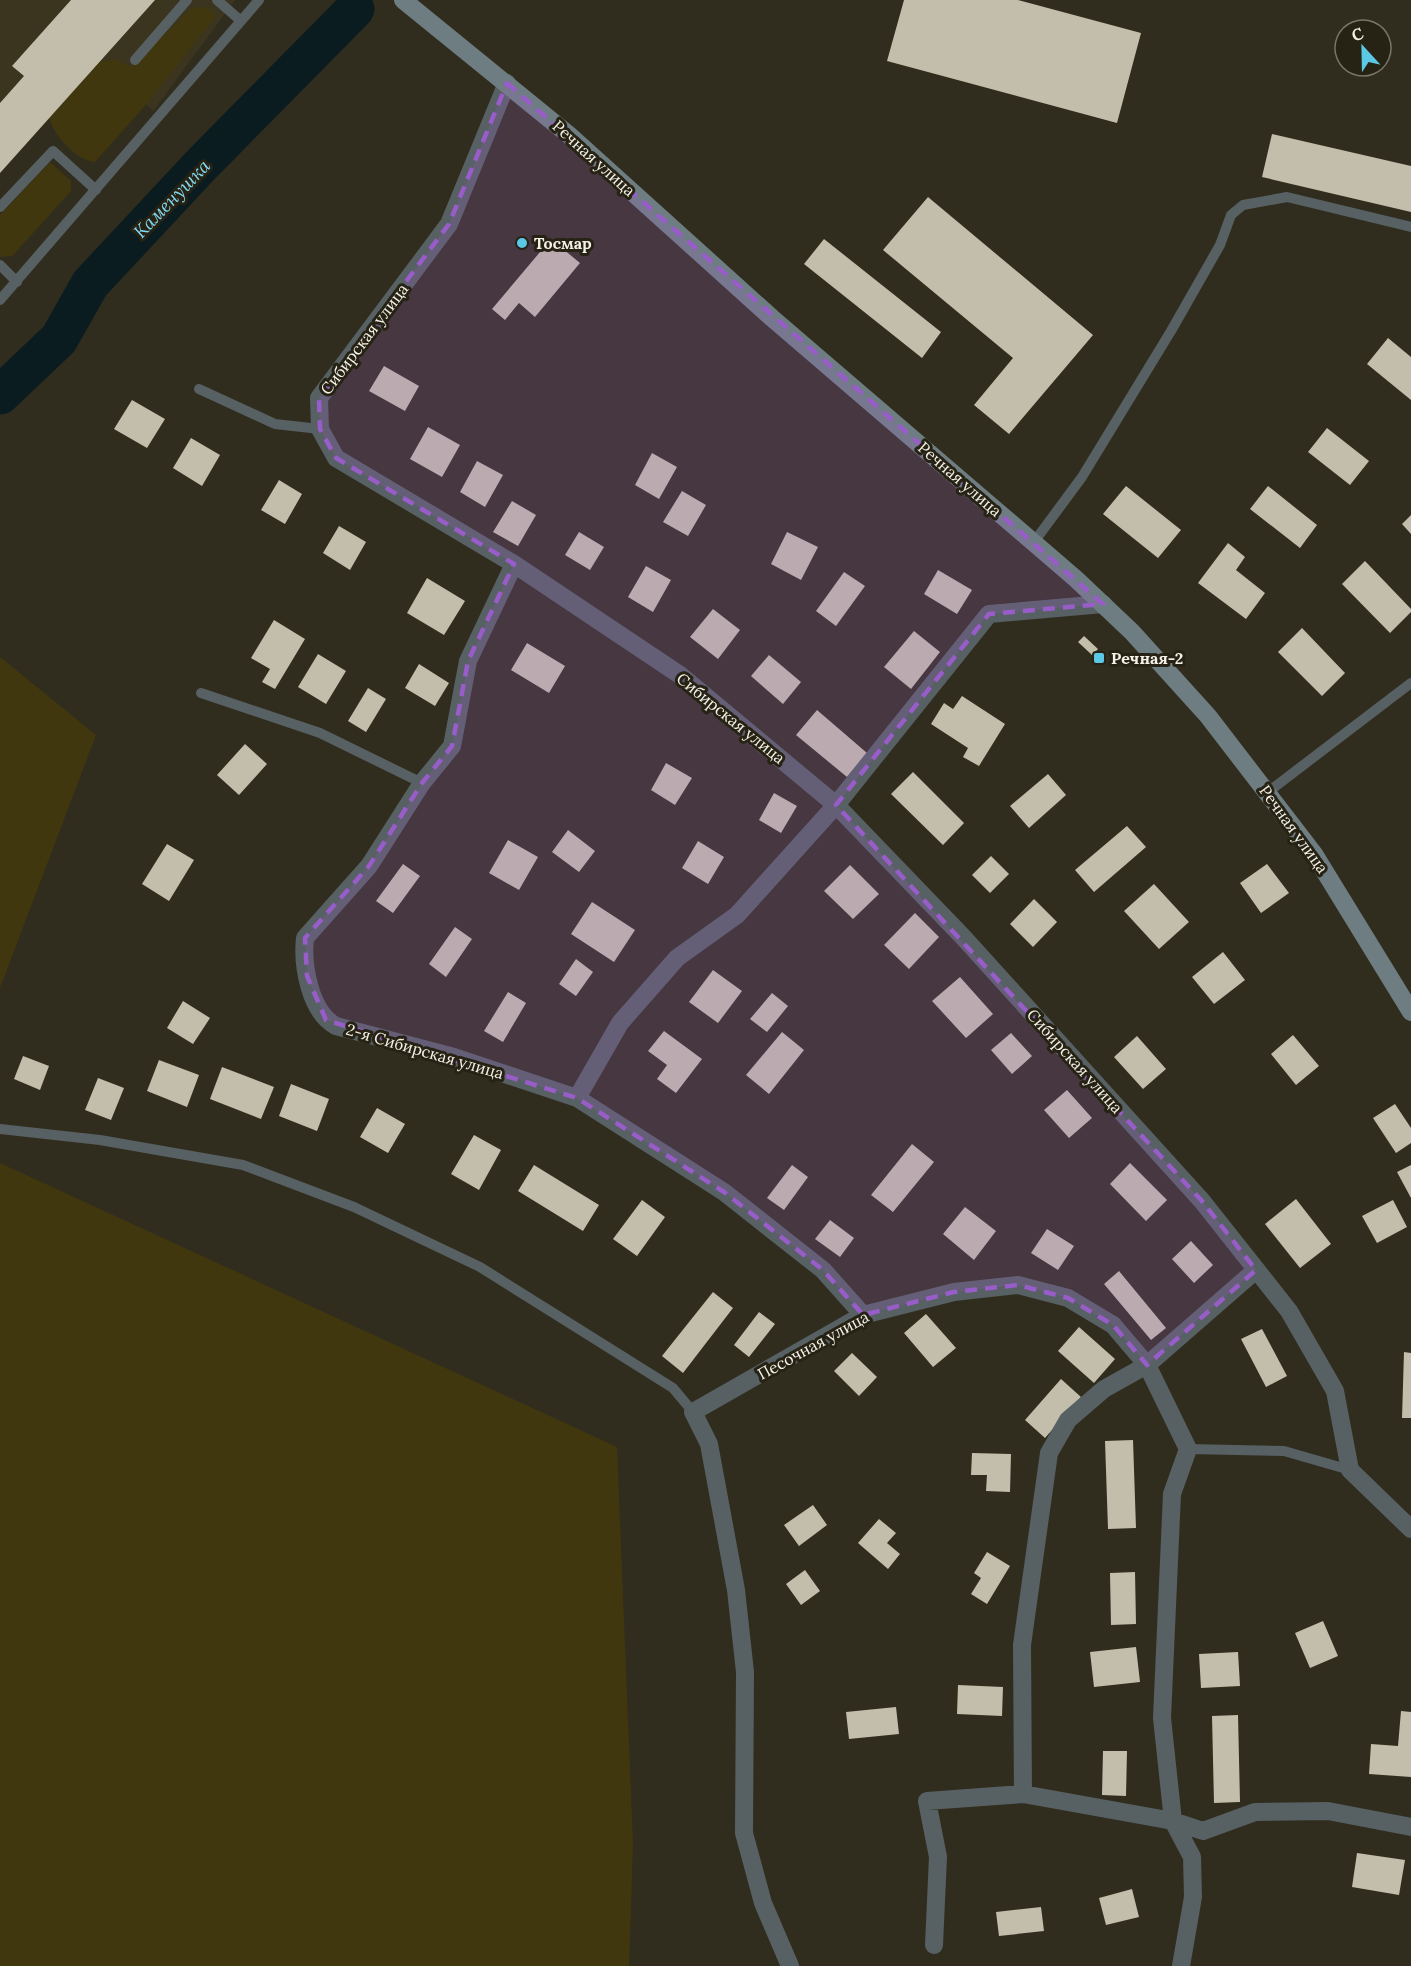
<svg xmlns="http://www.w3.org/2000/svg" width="1411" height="1966" viewBox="0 0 1411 1966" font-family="Lora,serif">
  <rect width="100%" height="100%" fill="#312d1e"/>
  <path fill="#3b351f" d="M 0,0 L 235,0 L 153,111 L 100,62 L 0,173 Z"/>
  <path fill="#41370e" d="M 193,7 L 208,8 L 216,16 L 144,107 L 95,162 C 76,160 55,137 49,118 L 100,62 L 113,59 L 132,67 Z
    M 50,162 L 71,181 L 71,191 L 12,256 L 0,257 L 0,215 Z
    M 0,657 L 96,735 L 0,988 Z
    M 0,1163 L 617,1447 L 633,1844 L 629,1966 L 0,1966 Z"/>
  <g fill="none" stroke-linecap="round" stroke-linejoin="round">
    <path stroke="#0b1c21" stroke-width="39" d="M 0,395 L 59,339 L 90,284 L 202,164 L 355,9"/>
  </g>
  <path fill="#c3beab" d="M 71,0 L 155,0 L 0,173 L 0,103 L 24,76 L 12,66 Z
    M 904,0 L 1018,0 L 1141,33 L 1117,123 L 887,61 Z
    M 1272,134 L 1411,166 L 1411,212 L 1262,177 Z
    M 928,197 L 1093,335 L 1009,434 L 974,405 L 1013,358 L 883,250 Z
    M 551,239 L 580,263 L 535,317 L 519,303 L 505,320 L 492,309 Z
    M 824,239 L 941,332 L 922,358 L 804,264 Z
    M 1388,338 L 1411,357 L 1411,400 L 1367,364 Z
    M 384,366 L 419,386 L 405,411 L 369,391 Z
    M 132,400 L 165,419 L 147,448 L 114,429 Z
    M 428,427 L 460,445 L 442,477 L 410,459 Z
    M 1327,428 L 1369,461 L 1350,485 L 1308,452 Z
    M 191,438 L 220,455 L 202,486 L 173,468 Z
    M 652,453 L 677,467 L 659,499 L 635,485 Z
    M 477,461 L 503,475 L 485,507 L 460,492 Z
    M 279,480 L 302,494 L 285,524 L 261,510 Z
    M 1126,486 L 1181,530 L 1158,558 L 1103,514 Z
    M 1268,486 L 1317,525 L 1300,548 L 1250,509 Z
    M 682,491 L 706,505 L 688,536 L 663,522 Z
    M 512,501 L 536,515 L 518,546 L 493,532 Z
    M 1411,515 L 1411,534 L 1402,524 Z
    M 339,526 L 366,542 L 350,570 L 323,553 Z
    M 579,532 L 604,547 L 590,570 L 565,555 Z
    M 787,532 L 818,547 L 801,580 L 771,564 Z
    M 1228,543 L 1245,557 L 1236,570 L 1265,593 L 1246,619 L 1198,583 Z
    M 1365,561 L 1411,609 L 1411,612 L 1390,633 L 1342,584 Z
    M 646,566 L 671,580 L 653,612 L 628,597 Z
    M 938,570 L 972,590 L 957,614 L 924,594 Z
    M 844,572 L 865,586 L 836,626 L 816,611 Z
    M 427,578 L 465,601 L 444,635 L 407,613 Z
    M 713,609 L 740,630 L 718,659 L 690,637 Z
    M 274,620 L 305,639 L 275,689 L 262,682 L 270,669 L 251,658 Z
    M 1302,628 L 1345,673 L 1322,696 L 1278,652 Z
    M 914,631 L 940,652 L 911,689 L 884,667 Z
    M 1084,636 L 1098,649 L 1092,655 L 1078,642 Z
    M 527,643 L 565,666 L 549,693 L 511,670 Z
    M 318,654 L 346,671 L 326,704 L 298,687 Z
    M 769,655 L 801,682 L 783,704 L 751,676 Z
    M 419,664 L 449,683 L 435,706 L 405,688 Z
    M 368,688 L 386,699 L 366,732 L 348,721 Z
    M 962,696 L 1005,724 L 979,766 L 963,757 L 968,748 L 931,724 L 944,703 L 953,709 Z
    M 817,710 L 867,753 L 847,777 L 796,735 Z
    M 245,744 L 267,764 L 239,795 L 217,775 Z
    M 666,763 L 692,778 L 675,805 L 651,790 Z
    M 913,772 L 964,823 L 943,845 L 891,794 Z
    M 1048,774 L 1066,795 L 1029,828 L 1010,806 Z
    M 774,793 L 797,806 L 781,833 L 759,820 Z
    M 1127,826 L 1146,847 L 1094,892 L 1075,870 Z
    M 568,830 L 595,851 L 579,872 L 552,852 Z
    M 508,840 L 538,857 L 519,890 L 489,873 Z
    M 698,841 L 724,857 L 708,884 L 682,868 Z
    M 167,844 L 194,860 L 169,901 L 142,884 Z
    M 991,856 L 1009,874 L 990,893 L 972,875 Z
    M 403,864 L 420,876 L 393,913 L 376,901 Z
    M 1267,864 L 1289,893 L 1261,913 L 1240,883 Z
    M 850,865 L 879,894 L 853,919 L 824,891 Z
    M 1154,884 L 1189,922 L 1159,949 L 1124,911 Z
    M 1034,899 L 1057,922 L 1033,947 L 1010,924 Z
    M 592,902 L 635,930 L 614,962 L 571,934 Z
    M 915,913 L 939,937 L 909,969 L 884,945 Z
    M 455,927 L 472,939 L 446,977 L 429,964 Z
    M 1223,952 L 1245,980 L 1214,1004 L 1192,977 Z
    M 576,959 L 593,972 L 576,996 L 559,984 Z
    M 713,970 L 742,991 L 718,1023 L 689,1002 Z
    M 960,977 L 993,1014 L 966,1038 L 932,1001 Z
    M 508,992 L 526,1003 L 503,1042 L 484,1031 Z
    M 772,993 L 788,1006 L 767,1032 L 750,1019 Z
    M 183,1001 L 210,1018 L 193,1044 L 167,1028 Z
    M 664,1031 L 702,1059 L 676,1093 L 657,1079 L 667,1065 L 648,1051 Z
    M 782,1032 L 804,1050 L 769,1094 L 746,1075 Z
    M 1011,1033 L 1032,1056 L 1012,1074 L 991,1050 Z
    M 1293,1035 L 1319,1066 L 1296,1085 L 1271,1054 Z
    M 1137,1036 L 1166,1069 L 1143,1089 L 1114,1057 Z
    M 23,1056 L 49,1066 L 40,1090 L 14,1079 Z
    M 159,1060 L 199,1075 L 187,1107 L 147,1091 Z
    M 222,1067 L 274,1087 L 261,1119 L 210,1099 Z
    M 98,1078 L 124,1088 L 111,1120 L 85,1110 Z
    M 291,1084 L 329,1099 L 317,1131 L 279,1116 Z
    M 1067,1090 L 1092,1118 L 1069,1138 L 1044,1110 Z
    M 1395,1104 L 1411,1128 L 1411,1143 L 1396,1153 L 1373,1118 Z
    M 377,1108 L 405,1124 L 388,1153 L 360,1137 Z
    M 474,1135 L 501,1150 L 479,1190 L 451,1174 Z
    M 912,1144 L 934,1162 L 893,1212 L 871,1195 Z
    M 1130,1163 L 1167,1200 L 1146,1221 L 1110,1184 Z
    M 534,1165 L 599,1205 L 583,1231 L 518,1191 Z
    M 792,1165 L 808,1177 L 784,1210 L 767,1198 Z
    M 1411,1165 L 1411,1198 L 1397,1172 Z
    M 1296,1199 L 1331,1244 L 1300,1268 L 1265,1224 Z
    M 642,1200 L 665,1217 L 637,1256 L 613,1239 Z
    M 1393,1200 L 1407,1227 L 1377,1243 L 1362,1216 Z
    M 965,1207 L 996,1231 L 974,1260 L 943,1234 Z
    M 830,1220 L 854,1238 L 840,1257 L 815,1239 Z
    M 1047,1229 L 1074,1246 L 1058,1270 L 1031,1253 Z
    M 1191,1241 L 1213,1265 L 1194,1283 L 1172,1259 Z
    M 1119,1271 L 1166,1328 L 1151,1340 L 1104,1284 Z
    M 713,1292 L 733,1308 L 683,1373 L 662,1356 Z
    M 759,1312 L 775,1324 L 749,1357 L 734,1345 Z
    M 926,1314 L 956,1348 L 933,1367 L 904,1333 Z
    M 1079,1327 L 1115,1359 L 1094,1383 L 1058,1351 Z
    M 1262,1329 L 1287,1376 L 1266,1387 L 1241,1339 Z
    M 1404,1352 L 1411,1353 L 1411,1418 L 1402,1418 Z
    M 852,1353 L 877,1377 L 859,1396 L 834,1371 Z
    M 1061,1379 L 1081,1397 L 1045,1438 L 1025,1420 Z
    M 1133,1440 L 1136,1528 L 1108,1529 L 1105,1441 Z
    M 972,1453 L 1011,1454 L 1010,1492 L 986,1491 L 987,1475 L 971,1475 Z
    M 813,1505 L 827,1525 L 799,1546 L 784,1525 Z
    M 879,1519 L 896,1533 L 887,1543 L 900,1554 L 888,1569 L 858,1543 Z
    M 987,1552 L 1010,1566 L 987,1604 L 971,1594 L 981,1578 L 974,1573 Z
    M 805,1570 L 820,1591 L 801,1605 L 786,1584 Z
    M 1135,1572 L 1136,1624 L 1111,1625 L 1110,1573 Z
    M 1323,1621 L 1338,1656 L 1310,1668 L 1295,1633 Z
    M 1136,1647 L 1140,1682 L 1094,1687 L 1090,1652 Z
    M 1238,1652 L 1240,1686 L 1201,1688 L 1199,1654 Z
    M 958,1685 L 1003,1687 L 1002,1716 L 957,1714 Z
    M 896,1707 L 899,1734 L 849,1739 L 846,1712 Z
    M 1401,1711 L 1411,1712 L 1411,1777 L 1369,1774 L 1371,1744 L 1398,1746 Z
    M 1238,1715 L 1240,1802 L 1214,1803 L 1212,1716 Z
    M 1103,1751 L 1127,1751 L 1126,1796 L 1102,1795 Z
    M 1357,1853 L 1405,1860 L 1399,1895 L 1352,1887 Z
    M 1132,1889 L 1139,1917 L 1106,1925 L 1099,1898 Z
    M 1041,1907 L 1044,1931 L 999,1936 L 996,1912 Z"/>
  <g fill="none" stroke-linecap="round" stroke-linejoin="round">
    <path stroke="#576063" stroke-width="10" d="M 217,0 L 241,21
      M 135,60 L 187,0
      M 0,207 L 53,151 L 96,190
      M 0,265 L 17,282
      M 0,300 L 259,0
      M 199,389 L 275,424 L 320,429
      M 1034,542 L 1082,477 L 1171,331 L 1220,245 L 1231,215 L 1243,205 L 1287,197 L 1411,227
      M 201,693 L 320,733 L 422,783
      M 1268,792 L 1411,683
      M 0,1129 L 100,1140 L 243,1165 L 354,1207 L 480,1267 L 673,1388 L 693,1412
      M 1188,1449 L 1284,1451 L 1350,1470"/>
    <path stroke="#576063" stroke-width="18" d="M 507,83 L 449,224 L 319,398 L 320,429 L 336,458 L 514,564 L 680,675 L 836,805 L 964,938 L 1202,1201 L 1289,1311 L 1335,1391 L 1350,1470 L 1411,1529
      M 514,564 L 468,661 L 452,746 L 422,783 L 369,866 L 305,938 C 302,966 310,1012 336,1026 L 454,1057 L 577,1098 L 724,1192 L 823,1270 L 863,1315
      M 577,1098 L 620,1023 L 677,958 L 737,915 L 836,805 L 989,614 L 1103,604
      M 1023,1794 L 1022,1645 L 1049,1453 L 1068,1420 L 1104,1389 L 1147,1365 L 1256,1270
      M 934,1945 L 938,1857 L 927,1801 L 1023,1794 L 1173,1821 L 1203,1831 L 1255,1812 L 1328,1811 L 1411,1827
      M 790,1966 L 763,1903 L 744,1833 L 745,1672 L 736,1590 L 709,1444 L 693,1412 L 863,1315 L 954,1292 L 1018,1285 L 1068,1298 L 1113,1325 L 1147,1365 L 1188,1449 L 1172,1494 L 1162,1718 L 1173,1821 L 1192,1857 L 1193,1897 L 1181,1966"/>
    <path stroke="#6e7d81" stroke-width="18" d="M 403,0 L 569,135 L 772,318 L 1076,579 L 1132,632 L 1208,716 L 1314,854 L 1411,1012"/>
  </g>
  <path fill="#995dc9" fill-opacity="0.2" stroke="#995dc9" stroke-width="4.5" stroke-dasharray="12 8" stroke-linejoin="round" d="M 507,83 L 1103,604 L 989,614 L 836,805 L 1202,1201 L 1256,1270 L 1147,1365 L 1113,1325 L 1068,1298 L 1018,1285 L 954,1292 L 863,1315 L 823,1270 L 724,1192 L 577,1098 L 326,1020 L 307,976 L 305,938 L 369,866 L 422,783 L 452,746 L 468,661 L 514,564 L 336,458 L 320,429 L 319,398 L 449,224 Z"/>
  <g fill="#5bc8e6" stroke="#272314" stroke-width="2">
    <circle cx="522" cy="243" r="6"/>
    <rect x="1093" y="652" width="12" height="12" rx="3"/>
  </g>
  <g text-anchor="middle" stroke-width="6" stroke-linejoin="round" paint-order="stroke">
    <g font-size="16" fill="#f4f1e8" stroke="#272314">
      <text transform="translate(594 158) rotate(42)" y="6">Речная улица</text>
      <text transform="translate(364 339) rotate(-53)" y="6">Сибирская улица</text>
      <text transform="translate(960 479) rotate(41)" y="6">Речная улица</text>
      <text transform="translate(731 718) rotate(39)" y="6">Сибирская улица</text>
      <text transform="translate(1294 829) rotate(54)" y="6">Речная улица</text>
      <text transform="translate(425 1051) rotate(16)" y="6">2-я Сибирская улица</text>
      <text transform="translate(1075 1061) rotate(48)" y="6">Сибирская улица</text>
      <text transform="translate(813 1345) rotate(-29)" y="6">Песочная улица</text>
    </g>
    <g font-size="16" font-weight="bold" fill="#f4f1e8" stroke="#272314" text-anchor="start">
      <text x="534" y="249">Тосмар</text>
      <text x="1111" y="664">Речная-2</text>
    </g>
    <g font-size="18" font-style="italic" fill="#82dbf6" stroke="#272314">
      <text transform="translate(172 199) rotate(-46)" y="6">Каменушка</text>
    </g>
  </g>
  <g transform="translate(1363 48) rotate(338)"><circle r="28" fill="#272314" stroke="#797569" stroke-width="1.5"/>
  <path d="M0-4.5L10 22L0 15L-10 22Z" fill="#5bc8e6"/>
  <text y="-9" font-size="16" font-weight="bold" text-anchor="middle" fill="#f4f1e8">С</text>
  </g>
</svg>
